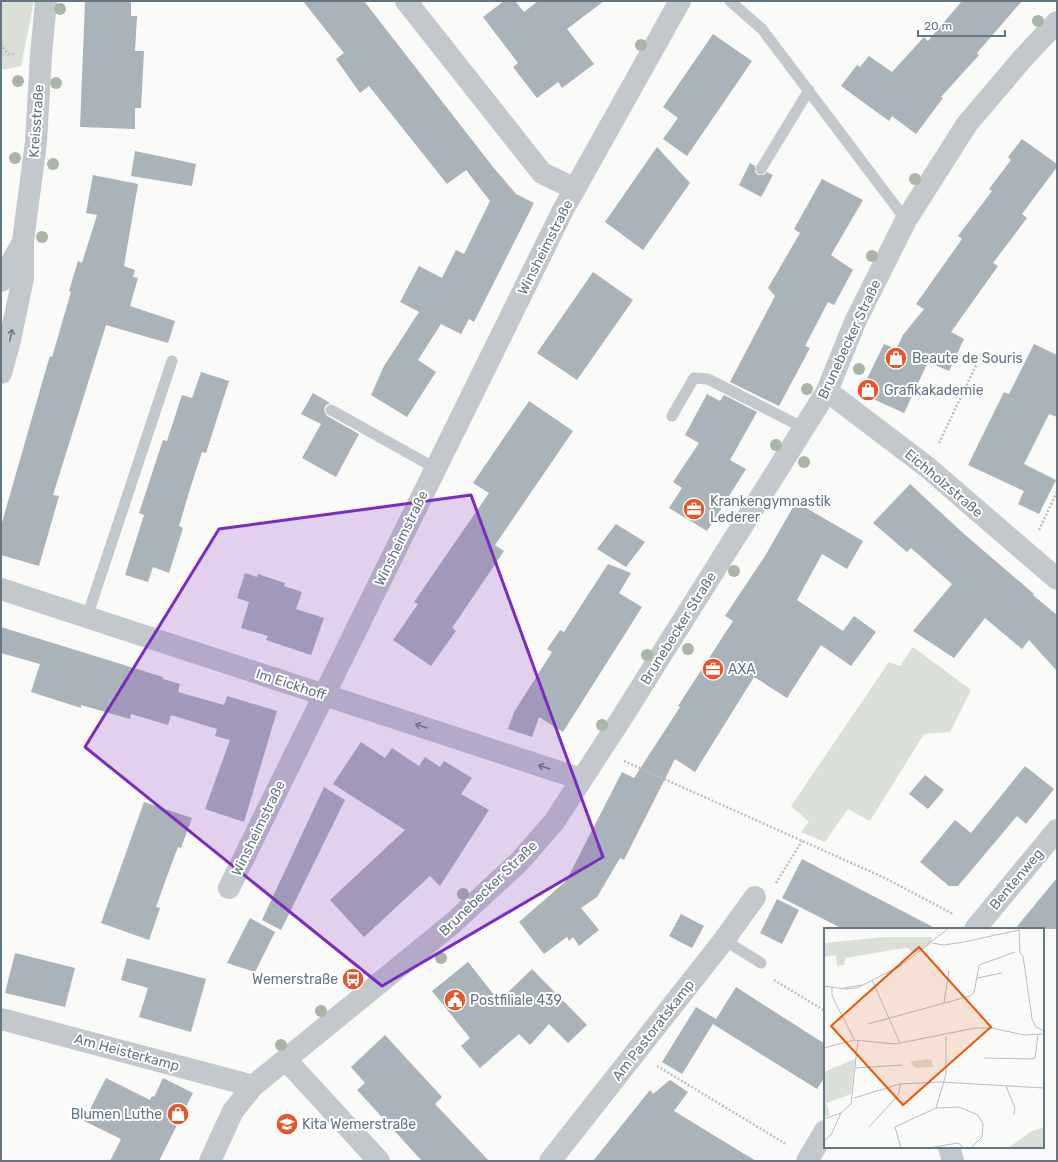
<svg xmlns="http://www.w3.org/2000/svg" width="1058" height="1162" viewBox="0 0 1058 1162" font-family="Rubik,sans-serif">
  <rect width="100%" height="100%" fill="#fafaf8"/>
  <path fill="#dadfd7" d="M 1,1 L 34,1 L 21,66 L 1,70 Z
    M 913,647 L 971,690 L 950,732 L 924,734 L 870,821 L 848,809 L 825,842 L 801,832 L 809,822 L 791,806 L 889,662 L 900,666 Z"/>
  <path fill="#aab3b9" d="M 85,1 L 131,1 L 131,16 L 137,16 L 135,51 L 144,51 L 141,108 L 135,108 L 135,129 L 80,127 Z
    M 303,1 L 364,1 L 493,167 L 516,194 L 534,203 L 474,322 L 469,319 L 461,334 L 441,324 L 418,360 L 436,372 L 407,417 L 371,395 L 384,366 L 419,312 L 400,302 L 419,266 L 442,278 L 456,250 L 464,254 L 490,201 L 466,170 L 447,184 L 369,86 L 360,93 L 336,59 L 344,53 Z
    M 504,1 L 515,1 L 524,12 L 538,1 L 604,1 L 567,29 L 594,64 L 562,88 L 558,82 L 537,98 L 513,67 L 518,63 L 483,17 Z
    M 962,1 L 1022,1 L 977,53 L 979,55 L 941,97 L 943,98 L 916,134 L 892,116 L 889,121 L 841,86 L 857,65 L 860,67 L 869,56 L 892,72 L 924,37 L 928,41 Z
    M 713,34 L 752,61 L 687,156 L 663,139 L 678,118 L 663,107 Z
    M 1022,139 L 1057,164 L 1057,167 L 1022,214 L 1027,218 L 993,263 L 998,266 L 951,332 L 964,339 L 949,371 L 928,362 L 904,413 L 860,393 L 884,344 L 896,349 L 903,335 L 924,309 L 916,304 L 962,239 L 958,236 L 992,191 L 989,189 L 1011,160 L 1008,157 Z
    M 657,147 L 690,183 L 643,250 L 605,222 Z
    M 135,151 L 196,164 L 192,186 L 131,176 Z
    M 750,163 L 755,166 L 755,172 L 758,175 L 764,175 L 767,172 L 773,175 L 761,197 L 739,185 Z
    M 93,175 L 138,184 L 124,266 L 135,270 L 133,277 L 138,278 L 130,306 L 175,321 L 168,343 L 106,325 L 53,495 L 59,496 L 39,566 L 1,555 L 1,526 L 46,369 L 50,356 L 52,357 L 71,292 L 69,291 L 78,261 L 82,263 L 97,215 L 86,213 Z
    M 822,179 L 863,200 L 831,255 L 853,270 L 834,305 L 828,302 L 805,346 L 810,348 L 779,406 L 730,382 L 775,296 L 768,288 L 800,233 L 794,229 Z
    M 593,272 L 633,300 L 577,380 L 537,353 Z
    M 1034,344 L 1057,355 L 1057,417 L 1049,414 L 1024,464 L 1056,480 L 1039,514 L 1018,504 L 1024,491 L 968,465 L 1004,392 L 1009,394 Z
    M 201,372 L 229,381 L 206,453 L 202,452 L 190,489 L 179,526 L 183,528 L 169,573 L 153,567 L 148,582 L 125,575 L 144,515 L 139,513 L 163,440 L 167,441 L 182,395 L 192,398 Z
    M 313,393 L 330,403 L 325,406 L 324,410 L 327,416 L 359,434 L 336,477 L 302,458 L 321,424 L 301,414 Z
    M 707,394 L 720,401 L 724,395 L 757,412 L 730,460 L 746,469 L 707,531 L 669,508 L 682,488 L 673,482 L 699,443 L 685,435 Z
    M 529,401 L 573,431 L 495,545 L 504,551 L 452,628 L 456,631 L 431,666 L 393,640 L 418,604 L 414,602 L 489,493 L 473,483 Z
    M 910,484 L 964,534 L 1034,594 L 1033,595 L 1057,615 L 1057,671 L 1029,640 L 1022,649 L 985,618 L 954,658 L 913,631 L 952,584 L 911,548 L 907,552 L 873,523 Z
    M 796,502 L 863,541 L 847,569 L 822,554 L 797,600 L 843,631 L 854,616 L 876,632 L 851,666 L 821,645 L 787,698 L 754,677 L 695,772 L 675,759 L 624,860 L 620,858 L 597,897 L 581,908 L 599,930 L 579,946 L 573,937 L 569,941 L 567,937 L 544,954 L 519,922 L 566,881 L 622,772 L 634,778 L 680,707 L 678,706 L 733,621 L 725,616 L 765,556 Z
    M 616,524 L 645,542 L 626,567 L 597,549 Z
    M 608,564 L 631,573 L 619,593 L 642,607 L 563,732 L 539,717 L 532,737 L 508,729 L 514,712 L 552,652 L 547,649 L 560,630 L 564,632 Z
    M 245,573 L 257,577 L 258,574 L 285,583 L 284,586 L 302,592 L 296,609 L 324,618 L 311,655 L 266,640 L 268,636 L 241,628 L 249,602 L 237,598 Z
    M 1,627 L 163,677 L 163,679 L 180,684 L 178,692 L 224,705 L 227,696 L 277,711 L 244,822 L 205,809 L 230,740 L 215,736 L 217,729 L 171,715 L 168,725 L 131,714 L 130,719 L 81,705 L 81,708 L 31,692 L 40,664 L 1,653 Z
    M 361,742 L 385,758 L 392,748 L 419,766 L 425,757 L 440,767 L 444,761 L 472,778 L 461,794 L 489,810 L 440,886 L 430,876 L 364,937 L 330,900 L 405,830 L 333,784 Z
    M 1025,766 L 1054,789 L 1026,824 L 1017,816 L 958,886 L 949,886 L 920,862 L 955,820 L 971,833 Z
    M 925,775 L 944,790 L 928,809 L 909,794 Z
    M 324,787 L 345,800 L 281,930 L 262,920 Z
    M 144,802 L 192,818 L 181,848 L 178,847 L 166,879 L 156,907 L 160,908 L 149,940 L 101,923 Z
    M 802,859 L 823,870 L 937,929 L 843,929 L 782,898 Z
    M 1057,878 L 1057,929 L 1015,929 L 1033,907 Z
    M 777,899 L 799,910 L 782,944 L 760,933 Z
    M 681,914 L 704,926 L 692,948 L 669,936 Z
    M 250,918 L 275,932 L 255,972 L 227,963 Z
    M 15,953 L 75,968 L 65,1007 L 5,993 Z
    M 127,958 L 206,979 L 191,1032 L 139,1017 L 148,988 L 121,980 Z
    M 468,962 L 499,1001 L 532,969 L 587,1025 L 568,1043 L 549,1024 L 530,1045 L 519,1034 L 480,1068 L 461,1046 L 470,1038 L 432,991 Z
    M 736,987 L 825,1044 L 825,1077 L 817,1089 L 713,1024 Z
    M 696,1007 L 716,1019 L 682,1074 L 662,1062 Z
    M 385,1035 L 442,1097 L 435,1104 L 489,1161 L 422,1161 L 357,1090 L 365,1083 L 351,1067 Z
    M 106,1078 L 150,1100 L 152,1096 L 154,1097 L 163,1078 L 193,1093 L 159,1161 L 110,1161 L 121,1139 L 84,1121 Z
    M 670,1080 L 688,1092 L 674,1111 L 756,1161 L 593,1161 L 650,1090 L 653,1094 Z"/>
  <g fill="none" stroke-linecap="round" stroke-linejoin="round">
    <path stroke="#bbbfc2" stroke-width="2.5" stroke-dasharray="2 2" stroke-linecap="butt" d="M 1,44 L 8,54 L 15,54
      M 939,443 L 982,353
      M 1039,530 L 1057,492
      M 624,761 L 885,878 L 953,914
      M 776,883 L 802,841
      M 774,980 L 825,1011
      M 657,1066 L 786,1144"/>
    <path stroke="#c3c8cc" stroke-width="11" d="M 730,1 L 762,29 L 906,220
      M 761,169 L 809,90
      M 331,410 L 435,468
      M 672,416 L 694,378 L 708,379 L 804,428
      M 87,617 L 172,361
      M 724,940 L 761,963"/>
    <path stroke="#c3c8cc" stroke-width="22" d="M 406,1 L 542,173 L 575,189
      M 1,281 L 23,242
      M 1,373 L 10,340 L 23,278 L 23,241 L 36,142 L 41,55 L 46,1
      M 827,391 L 927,467 L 1057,579
      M 1,589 L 581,779
      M 229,888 L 563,210 L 680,1
      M 975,929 L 1057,830
      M 1,1019 L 253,1086
      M 286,1060 L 379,1161
      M 949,1147 L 953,1161
      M 210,1161 L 233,1111 L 253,1086 L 453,923 L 519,862 L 554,822 L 621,719 L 827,391 L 855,322 L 906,220 L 967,124 L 1023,58 L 1057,22
      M 550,1161 L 724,940 L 755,897
      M 807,1161 L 825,1131"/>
  </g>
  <g fill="#aab4a7">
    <circle cx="60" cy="9" r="6"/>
    <circle cx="1038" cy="21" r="6"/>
    <circle cx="641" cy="45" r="6"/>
    <circle cx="18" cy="81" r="6"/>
    <circle cx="56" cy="83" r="6"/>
    <circle cx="15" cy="158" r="6"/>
    <circle cx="53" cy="164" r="6"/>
    <circle cx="915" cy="179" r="6"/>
    <circle cx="42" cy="237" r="6"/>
    <circle cx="872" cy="256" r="6"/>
    <circle cx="859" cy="369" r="6"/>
    <circle cx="807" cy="389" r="6"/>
    <circle cx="776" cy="445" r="6"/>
    <circle cx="804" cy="462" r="6"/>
    <circle cx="734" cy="571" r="6"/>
    <circle cx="688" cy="649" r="6"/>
    <circle cx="647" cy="655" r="6"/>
    <circle cx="602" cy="725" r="6"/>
    <circle cx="463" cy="894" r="6"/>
    <circle cx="441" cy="958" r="6"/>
    <circle cx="321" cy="1011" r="6"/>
    <circle cx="281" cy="1045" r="6"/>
  </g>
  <defs><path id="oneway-shaft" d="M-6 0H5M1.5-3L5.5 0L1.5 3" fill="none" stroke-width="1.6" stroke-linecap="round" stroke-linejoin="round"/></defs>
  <g stroke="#6a7a87">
    <use href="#oneway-shaft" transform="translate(11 335) rotate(-78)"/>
    <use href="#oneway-shaft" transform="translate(421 726) rotate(-162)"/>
    <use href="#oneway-shaft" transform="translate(544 767) rotate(-162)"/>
  </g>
  <path fill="#7b2cbf" fill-opacity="0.2" stroke="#7b2cbf" stroke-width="3" stroke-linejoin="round" d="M 471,495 L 603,857 L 382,986 L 85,747 L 219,529 Z"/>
  <defs>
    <g id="shop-disc" transform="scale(1.15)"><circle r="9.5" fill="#e4572e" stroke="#fff"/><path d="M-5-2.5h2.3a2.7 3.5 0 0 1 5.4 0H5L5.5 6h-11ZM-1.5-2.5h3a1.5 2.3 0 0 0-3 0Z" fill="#fff"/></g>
    <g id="office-disc" transform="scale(1.15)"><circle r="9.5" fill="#e4572e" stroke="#fff"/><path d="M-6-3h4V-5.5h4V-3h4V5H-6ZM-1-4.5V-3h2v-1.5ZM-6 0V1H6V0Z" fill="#fff"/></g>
    <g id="bus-disc" transform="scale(1.15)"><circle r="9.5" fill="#e4572e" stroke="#fff"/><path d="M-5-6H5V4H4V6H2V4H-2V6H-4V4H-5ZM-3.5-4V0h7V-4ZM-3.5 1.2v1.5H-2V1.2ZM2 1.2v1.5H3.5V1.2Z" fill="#fff"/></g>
    <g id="civic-disc" transform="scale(1.15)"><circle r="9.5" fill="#e4572e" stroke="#fff"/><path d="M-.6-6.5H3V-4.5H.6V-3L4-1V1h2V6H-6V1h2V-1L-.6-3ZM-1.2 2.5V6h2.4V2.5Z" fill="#fff"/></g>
    <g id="school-disc" transform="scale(1.15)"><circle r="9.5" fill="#e4572e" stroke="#fff"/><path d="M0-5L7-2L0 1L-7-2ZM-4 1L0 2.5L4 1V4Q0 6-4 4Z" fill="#fff"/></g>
  </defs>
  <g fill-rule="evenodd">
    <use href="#shop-disc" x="896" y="358"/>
    <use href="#shop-disc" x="868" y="390"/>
    <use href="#office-disc" x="694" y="509"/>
    <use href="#office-disc" x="713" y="669"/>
    <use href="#bus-disc" x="353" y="979"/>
    <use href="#civic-disc" x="455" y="1000"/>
    <use href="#shop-disc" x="178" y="1114"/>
    <use href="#school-disc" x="287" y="1124"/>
  </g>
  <g text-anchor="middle" stroke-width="4" stroke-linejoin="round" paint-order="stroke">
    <g font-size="14" fill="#657683" stroke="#fff">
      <text transform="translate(36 121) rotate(-86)" y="5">Kreisstraße</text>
      <text transform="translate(545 247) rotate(-63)" y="5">Winsheimstraße</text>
      <text transform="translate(849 339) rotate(-65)" y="5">Brunebecker Straße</text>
      <text transform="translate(944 483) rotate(40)" y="5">Eichholzstraße</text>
      <text transform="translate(401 538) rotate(-64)" y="5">Winsheimstraße</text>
      <text transform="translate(678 628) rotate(-58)" y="5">Brunebecker Straße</text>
      <text transform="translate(291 684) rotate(18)" y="5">Im Eickhoff</text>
      <text transform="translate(258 828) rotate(-64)" y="5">Winsheimstraße</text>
      <text transform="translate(1016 879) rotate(-50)" y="5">Bentenweg</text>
      <text transform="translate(488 888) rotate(-44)" y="5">Brunebecker Straße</text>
      <text transform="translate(653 1030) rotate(-52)" y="5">Am Pastoratskamp</text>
      <text transform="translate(127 1052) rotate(15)" y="5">Am Heisterkamp</text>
    </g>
    <g font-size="14" fill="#657683" stroke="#fff" text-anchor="start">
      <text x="912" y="363">Beaute de Souris</text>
      <text x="884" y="395">Grafikakademie</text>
      <text x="710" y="506">Krankengymnastik<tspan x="710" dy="16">Lederer</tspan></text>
      <text x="728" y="674">AXA</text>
      <text x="338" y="984" text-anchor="end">Wemerstraße</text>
      <text x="470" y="1005">Postfiliale 439</text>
      <text x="162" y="1119" text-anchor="end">Blumen Luthe</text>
      <text x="302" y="1129">Kita Wemerstraße</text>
    </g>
  </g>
  <g transform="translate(824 928)">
    <rect width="220" height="220" fill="#fafaf8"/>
    <path d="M 61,9 L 108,9 L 107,16 L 91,25 L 84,20 L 68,22 L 22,30 L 20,37 L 13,38 L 12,27 L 0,29 L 0,15 ZM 31,131 L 27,166 L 2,175 L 6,187 L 0,189 L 0,144 ZM 105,131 L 108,132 L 109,139 L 92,140 L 87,136 L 88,133 ZM 220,199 L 220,220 L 184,220 L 208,203 Z" fill="#dadfd7"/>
    <path fill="none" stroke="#b5bdc2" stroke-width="1" d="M 195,0 L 196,25 L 199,28 L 208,91 L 212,99 L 220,103M 108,15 L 120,17 L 140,14 L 195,2M 61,46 L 75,39 L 125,0M 153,50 L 178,45M 48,52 L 76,115M 0,58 L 22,61 L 33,60 L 78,37M 8,59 L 8,68 L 30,111M 19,60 L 38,57M 120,75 L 125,42M 44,96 L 146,68 L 150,65 L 155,37 L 191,24M 0,120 L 30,112 L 71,116 L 151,100 L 168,100 L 200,107 L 220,106M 160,130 L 208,131 L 211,130 L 214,107M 32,140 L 78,137M 182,158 L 191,180 L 190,186M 30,170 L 76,156 L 116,154 L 220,160M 112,180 L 135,179 L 154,187 L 159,196 L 158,209 L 147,220M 0,191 L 17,185 L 27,176 L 34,112M 45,199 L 70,172 L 75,165 L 76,156M 0,213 L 7,207 L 17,185M 77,220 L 71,199 L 112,180 L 122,146 L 122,108M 105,220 L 134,215 L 140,220"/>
    <path fill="#e8590c" fill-opacity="0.15" stroke="#e8590c" stroke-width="2" d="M 95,19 L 167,99 L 79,177 L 7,98 Z"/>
    <rect width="220" height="220" fill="none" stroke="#657683" stroke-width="2"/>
  </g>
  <rect width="1058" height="1162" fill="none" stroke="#657683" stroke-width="4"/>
  <path d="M918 30v6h87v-6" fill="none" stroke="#657683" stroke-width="2"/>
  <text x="924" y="30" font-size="12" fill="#657683" stroke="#ffffff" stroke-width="3" paint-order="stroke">20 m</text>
</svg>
